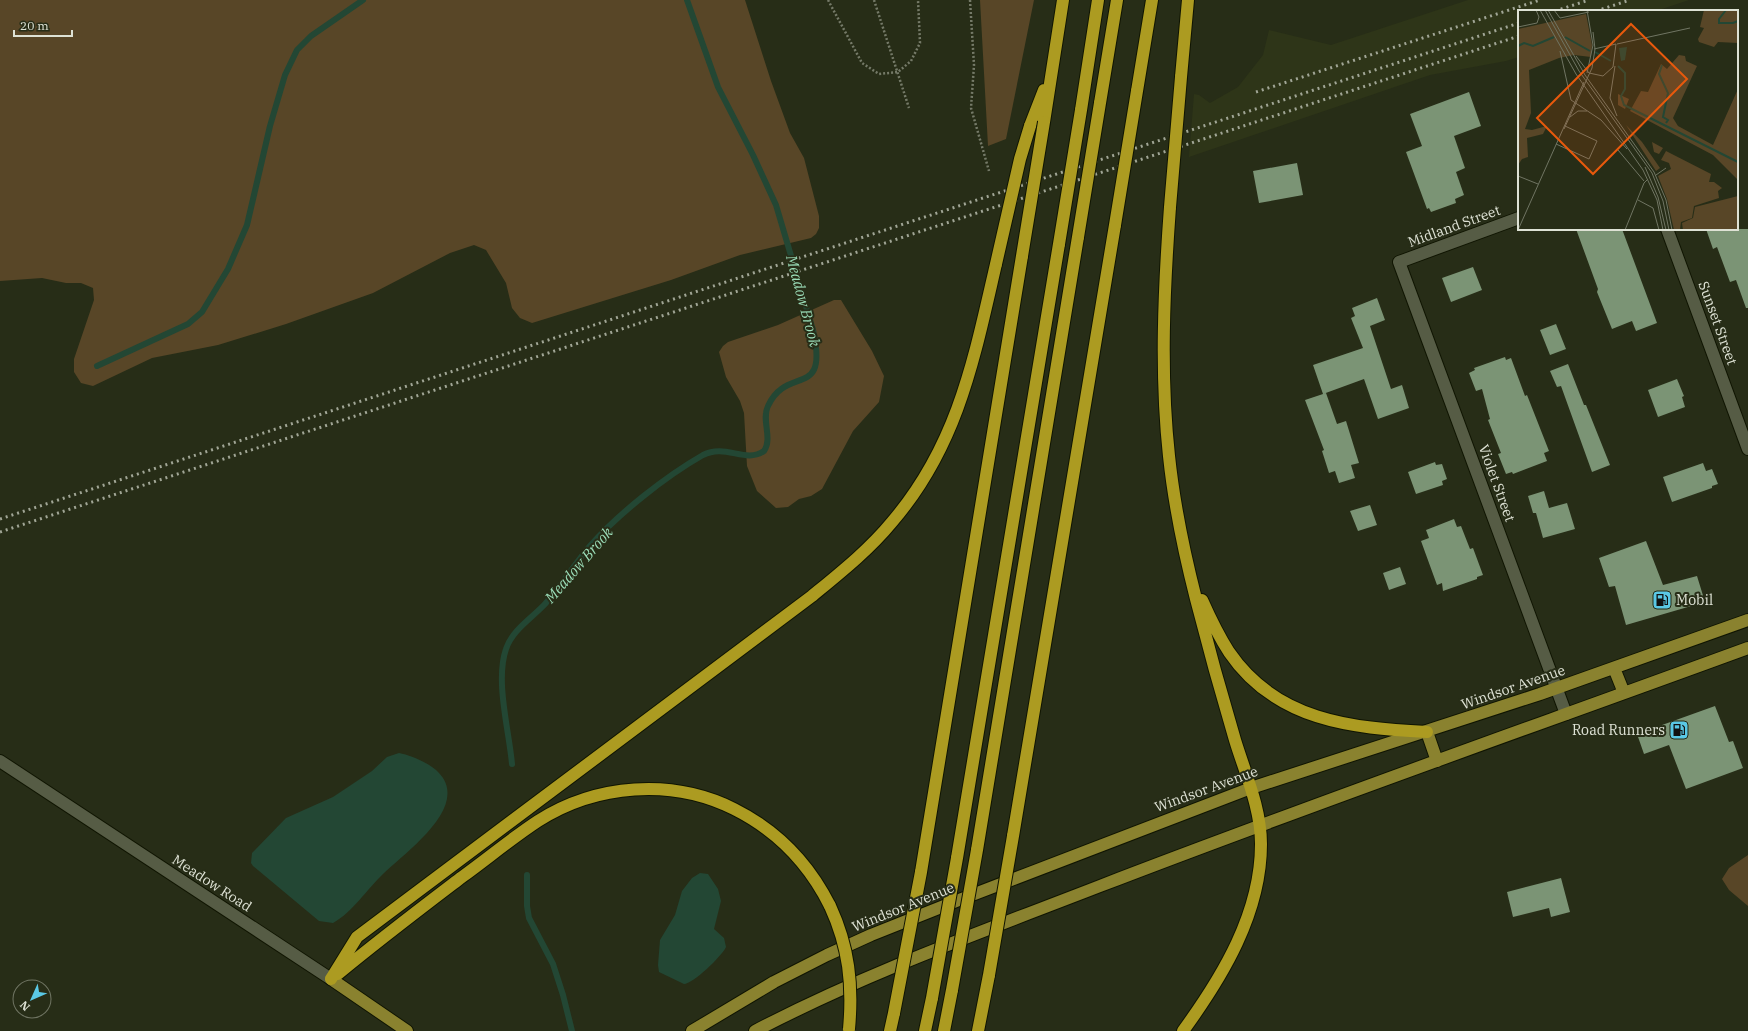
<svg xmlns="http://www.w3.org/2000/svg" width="1748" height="1031" viewBox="0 0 1748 1031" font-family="'IBM Plex Serif',serif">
  <rect width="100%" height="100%" fill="#272d17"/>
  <path fill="#2e3518" d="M 1468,0 L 1689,0 L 1656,11 L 1519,11 L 1519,57 L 1506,61 L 1430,75 L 1189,157 L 1194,94 L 1199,95 L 1210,103 L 1238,87 L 1263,55 L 1269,30 L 1331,45 Z"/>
  <path fill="#584627" d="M 0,0 L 745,0 L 771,81 L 790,133 L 804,158 L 819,216 L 819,228 L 816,234 L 811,238 L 740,255 L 671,280 L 532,323 L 520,318 L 512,308 L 506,283 L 486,250 L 474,245 L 450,253 L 373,293 L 286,324 L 218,345 L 152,358 L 93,386 L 81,383 L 74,372 L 74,359 L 94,300 L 93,288 L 81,283 L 66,283 L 42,278 L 0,281 Z
    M 980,0 L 1034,0 L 1006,139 L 988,146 Z
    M 834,300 L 841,300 L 872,351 L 884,376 L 879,402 L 853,431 L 822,489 L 811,496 L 799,499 L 788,507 L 776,508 L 757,491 L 747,466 L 744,413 L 740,401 L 726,377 L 719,352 L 723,346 L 728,342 L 778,325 Z
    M 1748,855 L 1748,906 L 1729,890 L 1722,879 L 1729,868 Z"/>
  <path fill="#234734" d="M 399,753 C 411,755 431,764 439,773 C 471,807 404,853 383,874 C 367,889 353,912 333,923 L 319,921 L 253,866 L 251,863 L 252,853 L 286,818 L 333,797 L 372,771 L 387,757 Z
    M 700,873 L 708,874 L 718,889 L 721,901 L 714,929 L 724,938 L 726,947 C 722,956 693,984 684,984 L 659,972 L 658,965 L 660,940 L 675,915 L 682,891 L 692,878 Z"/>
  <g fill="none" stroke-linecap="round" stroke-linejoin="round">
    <path stroke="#234734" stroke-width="6" d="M 97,366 L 188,324 L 202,312 L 228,269 L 247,225 L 270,126 L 285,75 L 297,50 L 311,36 L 363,0
      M 512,764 C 509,730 495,681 506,649 C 512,630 532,618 545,604 C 561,586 574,565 590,546 C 618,514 666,476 703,455 C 726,443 745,464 764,451 C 773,438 761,420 768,406 C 787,364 829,401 813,330 L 776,205 L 753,155 L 718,87 L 687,0
      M 527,875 L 527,906 L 529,918 L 553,964 L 563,995 L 572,1031"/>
  </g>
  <path fill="#7b9475" d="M 1469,92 L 1481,126 L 1454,136 L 1465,168 L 1456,172 L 1464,195 L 1455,199 L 1456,203 L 1431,212 L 1429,208 L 1427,209 L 1406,152 L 1422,146 L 1410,114 Z
    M 1297,163 L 1303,195 L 1259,203 L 1253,171 Z
    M 1576,229 L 1622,229 L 1657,323 L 1636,331 L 1632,321 L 1612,329 L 1597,292 L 1598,289 Z
    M 1706,229 L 1748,229 L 1748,308 L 1746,308 L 1736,280 L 1730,282 L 1717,247 L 1713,249 Z
    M 1473,267 L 1482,290 L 1451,302 L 1442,278 Z
    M 1377,298 L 1385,320 L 1370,326 L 1391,389 L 1402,385 L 1409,408 L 1378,419 L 1364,379 L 1323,394 L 1313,365 L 1363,348 L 1351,318 L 1355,316 L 1352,308 Z
    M 1556,324 L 1566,349 L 1550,355 L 1540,330 Z
    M 1505,357 L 1506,360 L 1511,358 L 1525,396 L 1527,395 L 1549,451 L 1544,453 L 1547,461 L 1513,474 L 1512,472 L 1506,474 L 1498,454 L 1501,453 L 1488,420 L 1490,419 L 1482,389 L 1476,391 L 1469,373 L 1475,370 L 1474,368 Z
    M 1568,364 L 1584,405 L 1586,405 L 1610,465 L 1592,472 L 1561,386 L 1557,387 L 1550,371 Z
    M 1677,379 L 1684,396 L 1682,397 L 1685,407 L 1658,417 L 1648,390 Z
    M 1326,393 L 1337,424 L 1346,421 L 1359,463 L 1351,465 L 1355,478 L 1339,483 L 1335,471 L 1329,473 L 1322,451 L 1324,450 L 1305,400 Z
    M 1435,462 L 1436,465 L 1442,464 L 1447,479 L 1442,481 L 1443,485 L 1416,494 L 1408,472 Z
    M 1703,463 L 1706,471 L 1712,469 L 1718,484 L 1712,486 L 1712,488 L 1672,502 L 1663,477 Z
    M 1544,491 L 1549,508 L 1567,503 L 1575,529 L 1543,538 L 1536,513 L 1533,513 L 1528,496 Z
    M 1370,505 L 1377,525 L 1358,531 L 1350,511 Z
    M 1454,519 L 1457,527 L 1461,526 L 1470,549 L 1473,548 L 1483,575 L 1477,577 L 1477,579 L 1443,591 L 1442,583 L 1437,585 L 1421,541 L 1429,538 L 1426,530 Z
    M 1646,541 L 1663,585 L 1697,576 L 1705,602 L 1626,625 L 1615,586 L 1609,587 L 1599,558 Z
    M 1400,567 L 1406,584 L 1389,590 L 1383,573 Z
    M 1715,706 L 1729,742 L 1733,741 L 1743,768 L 1686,789 L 1669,745 L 1644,754 L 1637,734 Z
    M 1561,878 L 1570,912 L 1551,917 L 1549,908 L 1513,917 L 1507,892 Z"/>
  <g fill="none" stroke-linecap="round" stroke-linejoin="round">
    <g stroke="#101502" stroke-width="14">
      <path id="minor" d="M 1519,218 L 1399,262 L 1566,714
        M 1667,229 L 1748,449
        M 0,761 L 331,979"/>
    </g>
    <g stroke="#101502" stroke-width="14">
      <path id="major" d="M 1614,668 L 1624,693
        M 1427,732 L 1437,761
        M 331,979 L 407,1031
        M 692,1031 L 774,982 L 827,955 L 871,935 L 959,900 L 1251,788 L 1540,694 L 1748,620
        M 755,1031 C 866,973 984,931 1100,886 C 1315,803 1532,727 1748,648"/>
    </g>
    <g stroke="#101502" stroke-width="14">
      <path id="highway" d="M 1181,77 L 1188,0
        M 1137,91 L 1152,0
        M 1100,103 L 1117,0
        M 1081,110 L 1098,0
        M 1044,122 L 1063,0
        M 1030,126 L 1044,90
        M 1170,207 C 1164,289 1160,373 1169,456 C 1174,504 1184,552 1196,599 C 1208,646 1221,693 1235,740 C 1245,773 1261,808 1261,844 C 1261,913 1223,976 1183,1031
        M 1202,600 C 1210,618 1218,635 1229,652 C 1276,721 1351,728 1427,732
        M 1013,836 L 1115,225
        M 977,850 L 1078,237
        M 957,858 L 1059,244
        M 921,872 L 1022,256
        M 338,974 C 379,940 420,909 462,877 C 487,859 512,838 538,821 C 596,784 672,778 734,809 C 776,830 809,864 830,906
        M 331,979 L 357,937 L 812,596 C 840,573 869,550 892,522 C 958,445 974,359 996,264
        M 890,1031 L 894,1013
        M 925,1031 L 932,998
        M 944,1031 L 952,990
        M 978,1031 L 989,975"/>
    </g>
    <path stroke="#757a68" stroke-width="2.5" stroke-dasharray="2 2" stroke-linecap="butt" d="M 828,0 L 862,63 L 879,74 L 898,72 L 911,61 L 920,43 L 918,0
      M 874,0 L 909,108
      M 970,0 L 974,65 L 971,108 L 989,171"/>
    <use href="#minor" stroke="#565c45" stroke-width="12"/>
    <use href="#major" stroke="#8a822f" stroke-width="12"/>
    <use href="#highway" stroke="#ac9b21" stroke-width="12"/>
    <path stroke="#a1a696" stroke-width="3" stroke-dasharray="2 4" stroke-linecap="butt" d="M 1555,11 L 1589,0
      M 1596,11 L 1630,0
      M 1256,92 L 1540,0
      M 0,519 L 1519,23
      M 0,532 L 1519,36"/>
    <g stroke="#101502" stroke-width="14" stroke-linecap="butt">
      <path id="highway-bridge" d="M 1170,207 L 1181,77
        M 1115,225 L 1137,91
        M 1078,237 L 1100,103
        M 1059,244 L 1081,110
        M 1022,256 L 1044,122
        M 996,264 L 1020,159 L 1030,126
        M 830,906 C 849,947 853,985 849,1029
        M 989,975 L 1013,836
        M 952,990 L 977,850
        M 932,998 L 957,858
        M 894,1013 L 921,872"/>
    </g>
    <use href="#highway-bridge" stroke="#ac9b21" stroke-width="12"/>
  </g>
  <defs>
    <g id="fuel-square" transform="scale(1)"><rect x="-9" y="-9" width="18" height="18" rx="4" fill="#5ac8e5" stroke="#272d17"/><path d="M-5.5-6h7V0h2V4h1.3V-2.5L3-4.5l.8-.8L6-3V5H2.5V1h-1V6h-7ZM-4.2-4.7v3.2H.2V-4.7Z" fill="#111"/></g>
  </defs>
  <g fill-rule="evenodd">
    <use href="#fuel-square" x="1662" y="600"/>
    <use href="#fuel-square" x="1679" y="730"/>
  </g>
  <g text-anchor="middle" stroke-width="4" stroke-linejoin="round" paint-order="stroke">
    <g font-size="14" fill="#dee2d5" stroke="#272d17">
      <text transform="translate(1454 226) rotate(-20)" y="5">Midland Street</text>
      <text transform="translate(1718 323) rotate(70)" y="5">Sunset Street</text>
      <text transform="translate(1497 483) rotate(70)" y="5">Violet Street</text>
      <text transform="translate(1513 687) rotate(-19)" y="5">Windsor Avenue</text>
      <text transform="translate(1206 789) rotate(-20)" y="5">Windsor Avenue</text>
      <text transform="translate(212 883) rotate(33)" y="5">Meadow Road</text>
      <text transform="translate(903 907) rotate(-22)" y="5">Windsor Avenue</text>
    </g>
    <g font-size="14" fill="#dee2d5" stroke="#272d17" text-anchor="start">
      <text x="1676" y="605">Mobil</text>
      <text x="1665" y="735" text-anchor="end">Road Runners</text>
    </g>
    <g font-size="15" font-style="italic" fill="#9bddb8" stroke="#272d17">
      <text transform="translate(803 301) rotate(75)" y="5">Meadow Brook</text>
      <text transform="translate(579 565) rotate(-49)" y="5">Meadow Brook</text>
    </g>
  </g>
  <g transform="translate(1518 10)">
    <rect width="220" height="220" fill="#272d17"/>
    <path d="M 186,0 L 220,0 L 220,33 L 200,32 L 196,37 L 181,32 L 180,29 L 186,18 L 182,17 ZM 68,4 L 74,35 L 73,47 L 56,45 L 41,48 L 11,60 L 13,103 L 7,119 L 14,120 L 29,116 L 25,124 L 9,128 L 10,147 L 4,149 L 0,155 L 0,19 ZM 161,45 L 167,46 L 168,51 L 179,56 L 155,108 L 160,116 L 195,135 L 220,79 L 220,170 L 195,145 L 112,101 L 123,81 L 130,82 L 143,54 L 149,59 ZM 100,84 L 111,89 L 107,99 L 100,95 ZM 108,115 L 124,132 L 142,158 L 138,161 ZM 134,132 L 145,138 L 141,144 L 136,142 ZM 148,141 L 193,164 L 191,172 L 196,172 L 204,178 L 200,181 L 201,188 L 176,196 L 174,208 L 163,212 L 162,220 L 156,220 L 149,189 L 140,166 L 153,159 L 151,153 L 143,150 ZM 220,186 L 220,220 L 165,220 L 164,213 L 175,208 L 177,197 Z" fill="#584627"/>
    <path d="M 109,37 L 107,50 L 103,51 L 101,38 Z" fill="#234734"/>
    <path fill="none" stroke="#234734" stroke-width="2" d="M 208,0 L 201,9 L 201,13 L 215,13 L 220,11M 47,27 L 72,41M 0,36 L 6,33 L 15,36 L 36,27M 77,42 L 93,51M 144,55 L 141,64 L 150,83 L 145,107 L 150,110 L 148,113M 100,56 L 107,63 L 107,79 L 103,86 L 106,95 L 220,152"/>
    <path fill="none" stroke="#707563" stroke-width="1" d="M 22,0 L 58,64 L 125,160 L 139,190 L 145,220M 27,0 L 61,61 L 134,163 L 145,191 L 151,220M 30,0 L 67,65 L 136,162 L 148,190 L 154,220M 36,0 L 42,8 L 71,2M 69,0 L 75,35 L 69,63M 0,17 L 19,13 L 21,7 L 18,0M 99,34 L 172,18M 76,39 L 98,34M 42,41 L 53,90 L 83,110 L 109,139M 58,46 L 71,63 L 85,66 L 95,57 L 98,34M 97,56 L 92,88 L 99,106M 52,107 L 60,101 L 69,101M 46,119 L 74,58 L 77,39 L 75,22M 38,134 L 71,149 L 79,131 L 47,116M 100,140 L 126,171M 127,157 L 140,187 L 148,220M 138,165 L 148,158M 0,166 L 20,174M 120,190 L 135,198 L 141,220M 0,220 L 66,72M 107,220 L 126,173 L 130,169"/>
    <path fill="#e8590c" fill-opacity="0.15" stroke="#e8590c" stroke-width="2" d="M 113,14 L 169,69 L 75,164 L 19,108 Z"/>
    <rect width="220" height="220" fill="none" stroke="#dee2d5" stroke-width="2"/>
  </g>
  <g transform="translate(32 999) rotate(225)"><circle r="19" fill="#272d17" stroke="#707563"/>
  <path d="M0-3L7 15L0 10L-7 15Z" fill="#5ac8e5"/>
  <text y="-6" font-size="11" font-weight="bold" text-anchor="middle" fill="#dee2d5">N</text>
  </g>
  <path d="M14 30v6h58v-6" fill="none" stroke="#dee2d5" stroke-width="2"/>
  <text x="20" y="30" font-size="12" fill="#dee2d5" stroke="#272d17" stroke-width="3" paint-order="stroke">20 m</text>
</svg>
